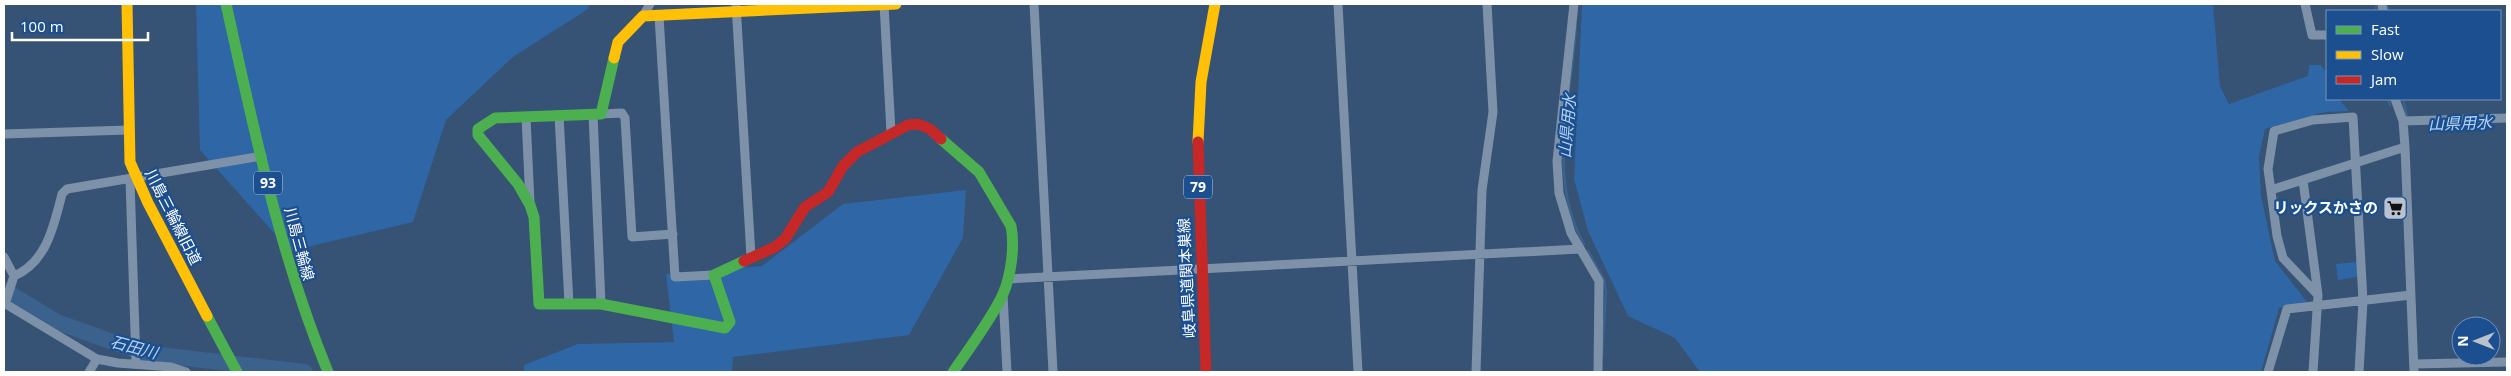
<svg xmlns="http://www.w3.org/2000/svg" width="2511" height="376" viewBox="0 0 2511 376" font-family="'Open Sans','Noto Sans JP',sans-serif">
  <rect width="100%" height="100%" fill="#365274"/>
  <path fill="#2f66a5" d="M 196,4 L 590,4 L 588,9 L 513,57 L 446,120 L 413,222 L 290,251 L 200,150 Z
    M 1584,4 L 2213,4 L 2220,86 L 2229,104 L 2308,76 L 2309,65 L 2321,65 L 2327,73 L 2327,99 L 2339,99 L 2349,111 L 2325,112 L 2265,129 L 2259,156 L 2261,196 L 2275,261 L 2307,302 L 2279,308 L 2261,372 L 1700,372 L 1675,338 L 1628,316 L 1588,231 L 1574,179 L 1582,6 Z
    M 966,190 L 963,238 L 909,335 L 733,357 L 732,372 L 524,372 L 524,365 L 578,344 L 674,342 L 666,274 L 762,266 L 843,204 Z
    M 2357,262 L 2357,277 L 2338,280 L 2336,264 Z"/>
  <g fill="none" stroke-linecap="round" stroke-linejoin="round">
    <path stroke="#3b618d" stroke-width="2.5" d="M 2376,4 L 2376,11
      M 2387,4 L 2388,11
      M 1576,25 C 1572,98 1546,177 1584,244
      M 2388,99 L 2390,105
      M 2403,99 L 2407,116
      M 1588,251 L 1604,279 L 1606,291 L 1602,358"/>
    <path stroke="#3b618d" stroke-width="16" d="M 4,290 L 57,322 L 143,353 L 305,372"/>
    <path stroke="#7d92a8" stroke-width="9" d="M 736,4 L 751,256
      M 884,4 L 891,132
      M 1034,4 L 1053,372
      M 1338,4 L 1358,372
      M 1574,4 L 1557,161 L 1559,193 L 1571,233 L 1599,281 L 1598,372
      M 2305,4 L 2312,35 L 2327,35
      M 2382,4 L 2383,11
      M 643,16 L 650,4
      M 659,16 L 675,277 L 714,275
      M 2395,99 L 2403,121 L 2405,147 L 2414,372
      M 593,114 L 601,304
      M 601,114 L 622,113 L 625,118 L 632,237 L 673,234
      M 559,115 L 569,304
      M 526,117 L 530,203
      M 2403,121 L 2507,118
      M 4,134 L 128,130
      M 130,180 L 136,363
      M 2303,180 L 2318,295 L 2313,372
      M 2271,190 L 2405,147
      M 4,257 L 14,276
      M 1008,279 L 1580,249
      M 1003,295 L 1007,372
      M 2318,295 L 2283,258 L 2277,236 L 2268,169 L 2274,131 L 2313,120 L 2353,117 L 2363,301 L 2359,372
      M 4,303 L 97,359 L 118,363 L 171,367 L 186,372
      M 5,304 L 14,276 C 47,262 54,225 62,194 L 67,189 L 262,156
      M 2414,364 L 2506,362
      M 89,372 L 97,359
      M 1476,372 L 1482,190 L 1493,112 L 1487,4
      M 2268,372 L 2287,309 L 2411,295"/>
    <path stroke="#4caf50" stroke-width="11" d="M 226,4 C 254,129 279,253 328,372
      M 614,58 L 601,114 L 495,118 L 478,129 L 478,135 L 518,184 L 530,205 L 534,217 L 539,304 L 601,304 L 725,328 L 730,322 L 714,275 L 744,261
      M 941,139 L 979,172 L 1011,226 C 1015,246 1011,276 1003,294 C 993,317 968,350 953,372
      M 207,316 L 237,372"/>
    <path stroke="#ffc107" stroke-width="11" d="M 127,4 L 130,162 L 148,203 L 207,316
      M 614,58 L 618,42 L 643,16 L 896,4
      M 1198,142 L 1201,82 L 1215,4"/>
    <path stroke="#c62828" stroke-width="11" d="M 1198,142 L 1206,372
      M 744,261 L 775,247 L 785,239 L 805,207 L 828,192 L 843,166 L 857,152 L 908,125 L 918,124 L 930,129 L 941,139"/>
  </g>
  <defs>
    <g id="supermarket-square" transform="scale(1.25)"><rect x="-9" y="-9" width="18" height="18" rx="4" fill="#b9c2ce" stroke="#1b4f8f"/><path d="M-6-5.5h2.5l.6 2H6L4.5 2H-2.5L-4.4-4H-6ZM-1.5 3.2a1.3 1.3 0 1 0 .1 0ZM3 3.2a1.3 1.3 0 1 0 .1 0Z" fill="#111"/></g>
  </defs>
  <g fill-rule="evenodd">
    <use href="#supermarket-square" x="2395" y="208"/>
  </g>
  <g text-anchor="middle" stroke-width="4.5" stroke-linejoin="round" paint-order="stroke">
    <g fill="#1b4f8f" stroke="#bbcadd" stroke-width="1">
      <rect x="254" y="171.5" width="28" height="23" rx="4"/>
      <rect x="1184" y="175.5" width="28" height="23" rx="4"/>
    </g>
    <g font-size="14" font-weight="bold" fill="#fff">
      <text x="268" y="188">93</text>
      <text x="1198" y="192">79</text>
    </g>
    <g font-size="15" font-weight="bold" fill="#fff" stroke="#1b4f8f" text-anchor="end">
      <text x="2378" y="213">リックスかさの</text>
    </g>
    <g font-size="15" fill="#fff" stroke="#1b4f8f">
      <text transform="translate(173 217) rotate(63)" y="5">川島三輪線旧道</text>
      <text transform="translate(299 244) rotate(75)" y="5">川島三輪線</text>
      <text transform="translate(1187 278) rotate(-93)" y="5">岐阜県道関本巣線</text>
    </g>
    <g font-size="16" font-style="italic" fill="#b5d3f5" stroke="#1b4f8f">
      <text transform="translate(2460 123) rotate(-2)" y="6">山県用水</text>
      <text transform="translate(1567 126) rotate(-85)" y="6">山県用水</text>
      <text transform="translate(134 347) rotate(15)" y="6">石田川</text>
    </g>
  </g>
  <rect width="2511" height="376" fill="none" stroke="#ffffff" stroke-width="10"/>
  <rect x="2326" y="10" width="175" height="90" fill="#1b4f8f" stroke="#7695bc"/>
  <rect x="2336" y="26" width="25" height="8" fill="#4caf50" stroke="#7695bc"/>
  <text x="2371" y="35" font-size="15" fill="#ffffff">Fast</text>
  <rect x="2336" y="51" width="25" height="8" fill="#ffc107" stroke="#7695bc"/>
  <text x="2371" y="60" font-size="15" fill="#ffffff">Slow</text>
  <rect x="2336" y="76" width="25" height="8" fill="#c62828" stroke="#7695bc"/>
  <text x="2371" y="85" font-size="15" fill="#ffffff">Jam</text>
  <g transform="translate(2476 341) rotate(270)"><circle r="24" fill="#1b4f8f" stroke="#7695bc"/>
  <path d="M0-4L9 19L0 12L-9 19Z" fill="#b9c2ce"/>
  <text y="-8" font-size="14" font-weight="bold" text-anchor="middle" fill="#ffffff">N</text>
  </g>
  <path d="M12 32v8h136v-8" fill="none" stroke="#ffffff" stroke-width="2.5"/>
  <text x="20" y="32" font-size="15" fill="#ffffff" stroke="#1b4f8f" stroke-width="4" paint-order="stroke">100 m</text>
</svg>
